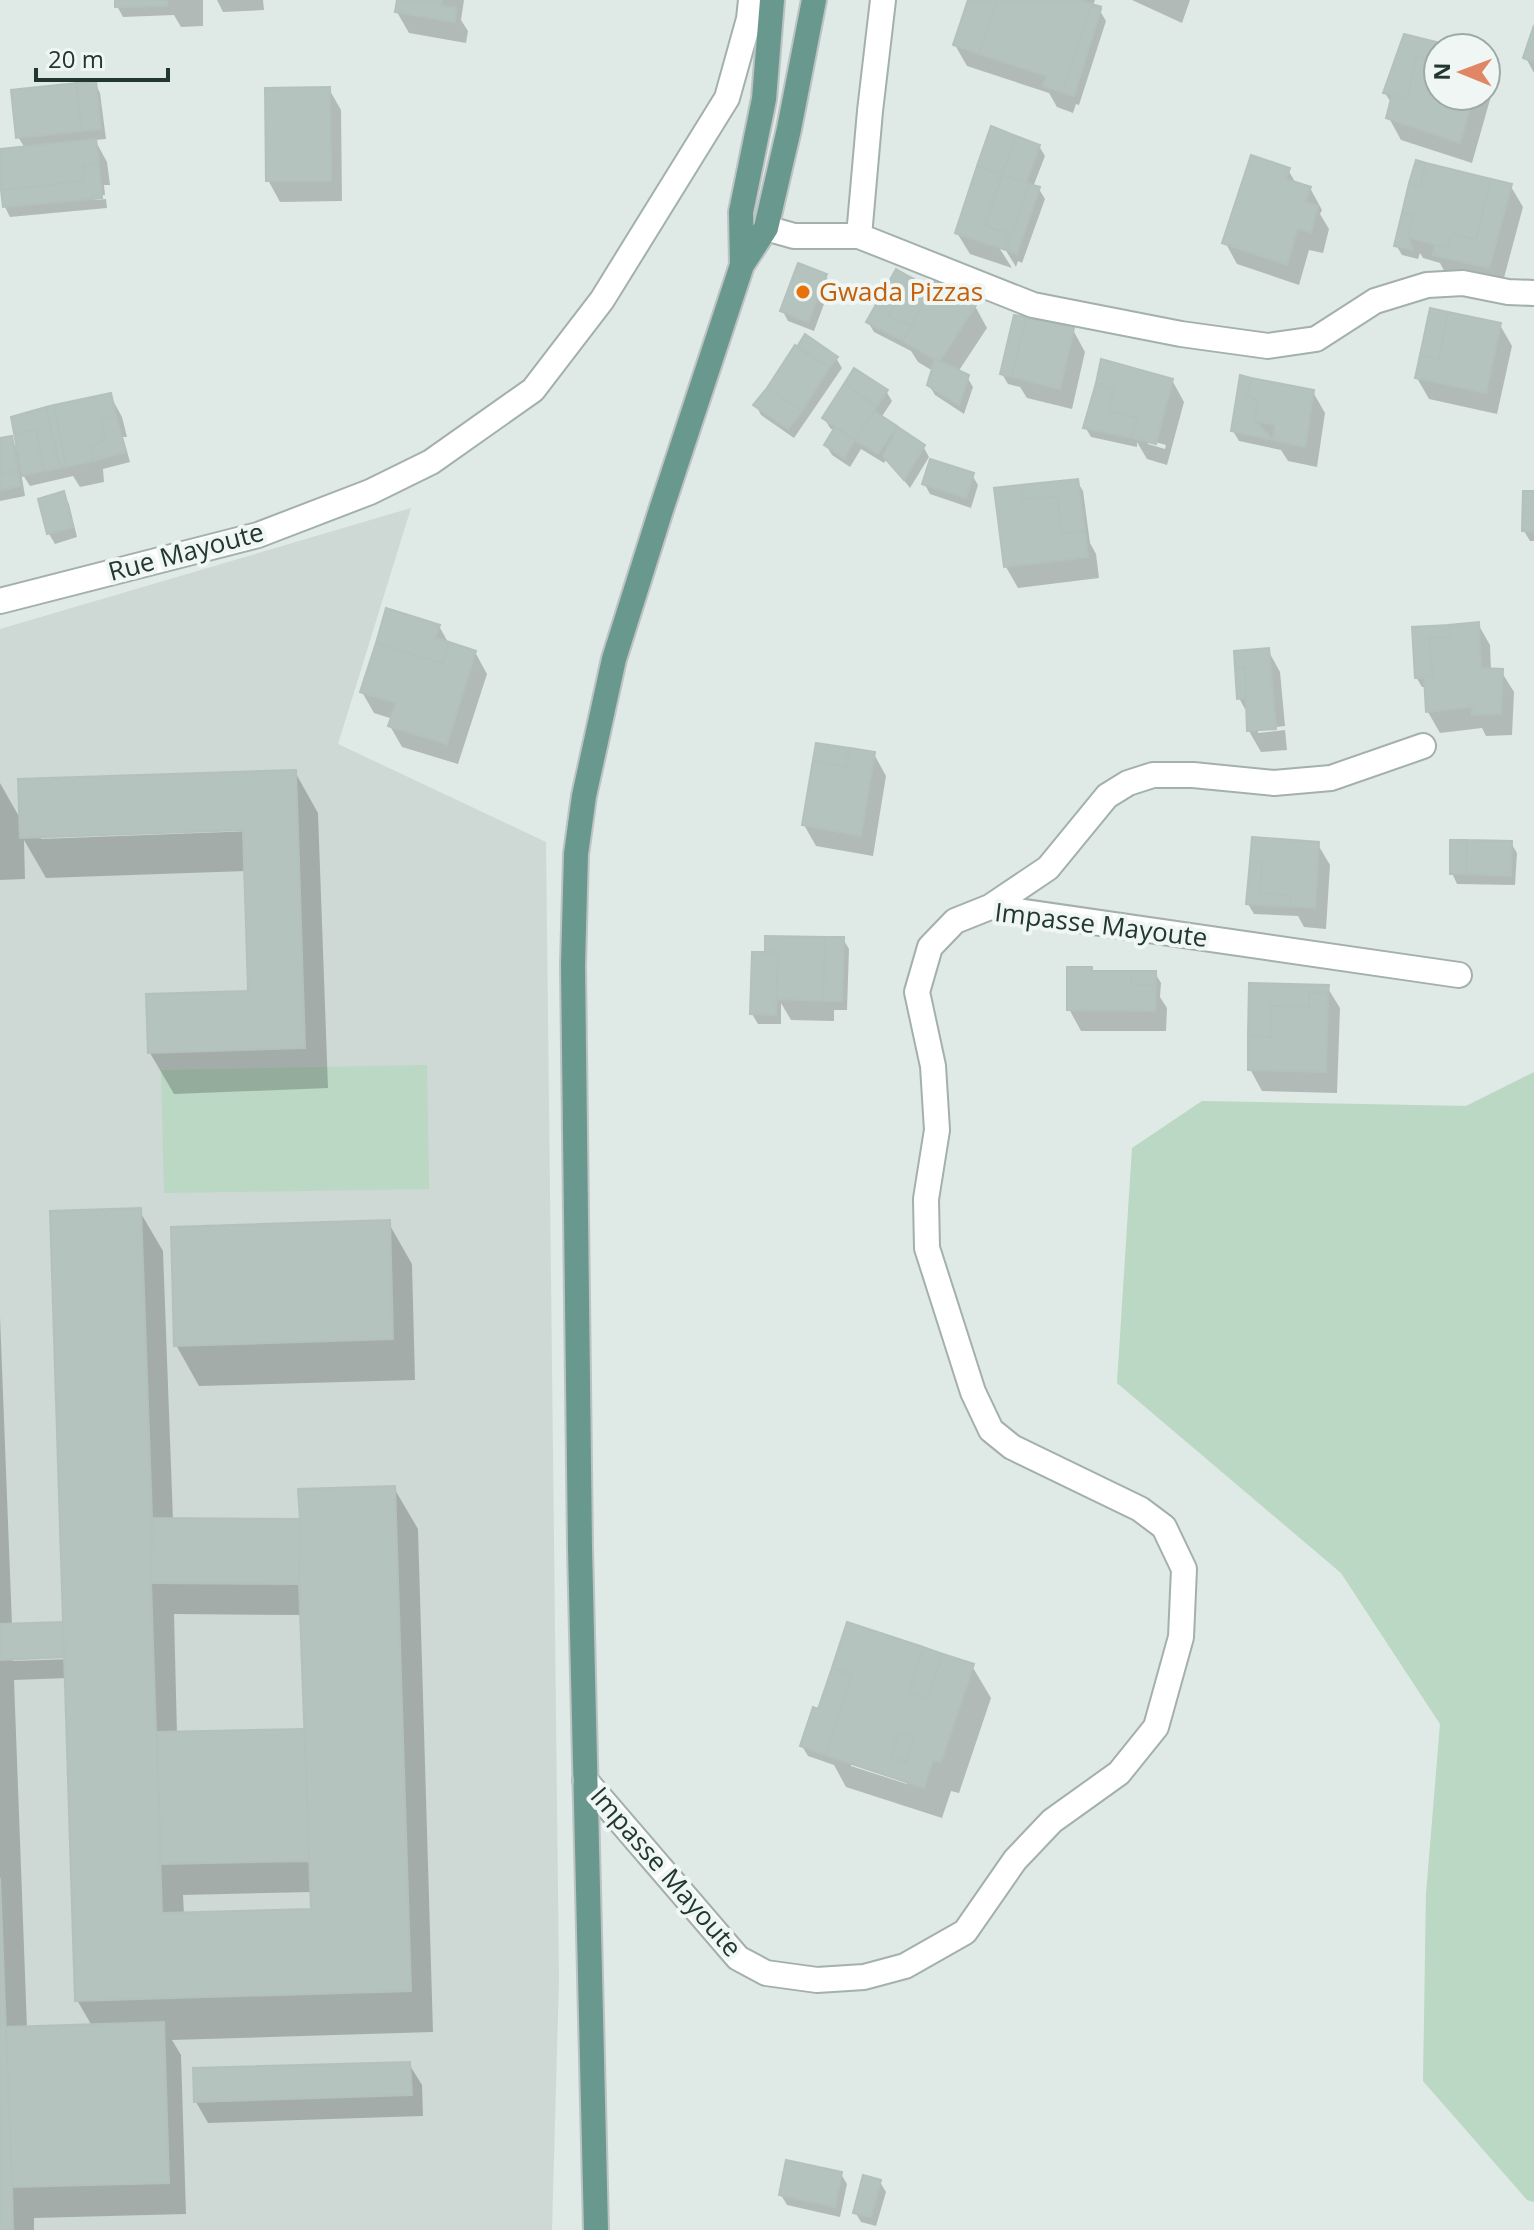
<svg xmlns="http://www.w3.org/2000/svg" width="1534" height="2230" viewBox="0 0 1534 2230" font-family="'Open Sans',sans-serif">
  <rect width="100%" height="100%" fill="#dfe9e5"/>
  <path fill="#ced8d4" d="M 411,508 L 338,744 L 546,842 L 559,1979 L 552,2230 L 0,2230 L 0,629 Z"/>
  <path fill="#bad8c3" d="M 427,1065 L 429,1189 L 164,1193 L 161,1070 Z
    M 1534,1072 L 1534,2202 L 1527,2200 L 1423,2081 L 1426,1894 L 1440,1724 L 1341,1573 L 1117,1383 L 1132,1148 L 1202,1101 L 1466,1106 Z"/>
  <path fill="#0003" fill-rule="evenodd" d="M 117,0 L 203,0 L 203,26 L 181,27 L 174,15 L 123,17 L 117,6 Z
    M 217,0 L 263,0 L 264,10 L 223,12 Z
    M 399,0 L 464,0 L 461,20 L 468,31 L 466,43 L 409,33 L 397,12 Z
    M 970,0 L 1095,0 L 1092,8 L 1100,11 L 1106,21 L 1079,105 L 1076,104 L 1073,113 L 1057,107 L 1049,93 L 967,66 L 955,45 Z
    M 1132,0 L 1190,0 L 1182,23 Z
    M 1534,31 L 1534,73 L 1526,58 Z
    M 1405,36 L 1451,48 L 1438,48 L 1438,96 L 1486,96 L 1486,77 L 1493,89 L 1472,163 L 1401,140 L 1389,118 L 1392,104 L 1385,93 Z
    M 95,83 L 100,93 L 106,139 L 95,140 L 107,162 L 110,185 L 104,185 L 105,195 L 95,196 L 95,200 L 106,199 L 107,208 L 10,217 L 5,207 L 0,151 L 25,148 L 18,137 Z
    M 329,89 L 341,110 L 342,201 L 280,202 L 268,180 Z
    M 1039,146 L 1045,156 L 1033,187 L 1039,189 L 1045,199 L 1022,263 L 1018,261 L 1016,267 L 1005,249 L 1000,249 L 1012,268 L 970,254 L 957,233 Z
    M 1288,170 L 1297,185 L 1310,188 L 1322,210 L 1320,214 L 1329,229 L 1323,253 L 1309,250 L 1299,285 L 1237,264 L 1225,242 Z
    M 1411,183 L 1510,185 L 1523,207 L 1501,289 L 1447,276 L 1440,263 L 1423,258 L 1420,253 L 1418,259 L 1402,255 L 1396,245 Z
    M 825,275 L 831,285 L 814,331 L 788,321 L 782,310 Z
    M 932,291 L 975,306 L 987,328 L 958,372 L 967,377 L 973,387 L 964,414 L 935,395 L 929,385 L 933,371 L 918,362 L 911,351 L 874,332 L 868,322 Z
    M 1500,325 L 1512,346 L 1497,414 L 1429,399 L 1417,378 Z
    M 1073,330 L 1085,352 L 1072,409 L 1027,398 L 1020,387 L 1008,384 L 1002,374 Z
    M 836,358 L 842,368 L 794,438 L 761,415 L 756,405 Z
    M 1172,380 L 1184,402 L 1167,465 L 1147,459 L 1137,442 L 1137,447 L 1091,437 L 1085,427 ZM 1148,440 L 1166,445 L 1165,449 L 1148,444 Z
    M 886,391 L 892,401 L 881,418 L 895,427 L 898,432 L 923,446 L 929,457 L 910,488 L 887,459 L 884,463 L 861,449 L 850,467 L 832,455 L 826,445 L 834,431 L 830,428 L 824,418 Z
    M 1313,392 L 1325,413 L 1317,467 L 1288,461 L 1281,450 L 1239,441 L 1233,431 Z
    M 110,395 L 122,417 L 127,437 L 123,437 L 130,462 L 103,469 L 104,482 L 80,487 L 73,476 L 30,486 L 21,472 L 25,496 L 0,501 L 0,440 L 11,438 L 19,452 Z
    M 972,475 L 978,485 L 971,508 L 930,494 L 924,483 Z
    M 1077,481 L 1083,491 L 1090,543 L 1096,554 L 1099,578 L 1018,588 L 1006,567 Z
    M 1534,493 L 1534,541 L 1530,541 L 1524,531 Z
    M 64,494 L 69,504 L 77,537 L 55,544 L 49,534 L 41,500 Z
    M 1478,624 L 1490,645 L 1491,670 L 1501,671 L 1514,692 L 1512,735 L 1486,736 L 1482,728 L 1440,733 L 1428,712 L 1426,687 L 1422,687 L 1416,677 Z
    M 439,626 L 449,644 L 475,652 L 487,674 L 458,764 L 402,747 L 390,726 L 393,719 L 374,713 L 362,692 Z
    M 1268,650 L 1280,672 L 1285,726 L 1258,729 L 1258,733 L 1285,730 L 1287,750 L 1261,752 L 1249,731 L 1249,708 L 1245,709 L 1239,698 Z
    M 874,754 L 886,776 L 873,856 L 816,846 L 804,825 Z
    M 295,772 L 318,813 L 328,1088 L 174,1094 L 150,1053 L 250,993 L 246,871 L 46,878 L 24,840 L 25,879 L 0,880 L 0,783 L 21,820 ZM 253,827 L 253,831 L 41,839 L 41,835 Z
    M 1254,839 L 1317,843 L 1330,865 L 1326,929 L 1304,927 L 1298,916 L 1254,914 L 1248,904 Z
    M 1511,843 L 1517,853 L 1515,885 L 1457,884 L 1452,873 Z
    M 843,939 L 849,949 L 847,1010 L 834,1010 L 834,1021 L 791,1020 L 781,1003 L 781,1024 L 758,1024 L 752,1014 L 767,954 Z
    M 1093,973 L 1155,973 L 1161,983 L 1160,997 L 1167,1008 L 1166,1031 L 1081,1031 L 1069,1009 Z
    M 1327,987 L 1340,1008 L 1337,1093 L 1262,1091 L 1250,1069 Z
    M 139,1210 L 163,1251 L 173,1520 L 299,1521 L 394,1488 L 418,1529 L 433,2032 L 172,2040 L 181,2055 L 186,2214 L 34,2218 L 34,2230 L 0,2230 L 0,1316 L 12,1625 L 62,1624 L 66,1630 ZM 174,1614 L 302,1615 L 306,1730 L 177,1734 ZM 74,1655 L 74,1659 L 13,1661 L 13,1657 ZM 67,1678 L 77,2000 L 92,2026 L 27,2028 L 14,1680 ZM 312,1892 L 313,1911 L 184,1914 L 183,1895 Z
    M 388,1222 L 412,1264 L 415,1380 L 199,1386 L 176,1345 Z
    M 972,1666 L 991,1698 L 959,1793 L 951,1791 L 942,1818 L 846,1787 L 834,1765 L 808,1756 L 802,1746 L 819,1711 ZM 851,1761 L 907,1780 L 907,1784 L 851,1766 Z
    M 409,2064 L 422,2085 L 423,2116 L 208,2123 L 196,2102 Z
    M 841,2174 L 847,2184 L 840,2217 L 787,2205 L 781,2195 Z
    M 880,2182 L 886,2192 L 876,2226 L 861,2222 L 855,2212 Z"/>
  <path fill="#b5c3be" stroke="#b3c1bc" stroke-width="2" fill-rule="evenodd" d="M 115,0 L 167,0 L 167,6 L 115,7 Z
    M 397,0 L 442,0 L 441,6 L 456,8 L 455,22 L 395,12 Z
    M 968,0 L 997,0 L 979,54 L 953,45 Z
    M 997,0 L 1078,0 L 1102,7 L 1091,6 L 1062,92 L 1043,86 L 1047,76 L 979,54 Z
    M 1091,6 L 1101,9 L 1074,96 L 1062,92 Z
    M 1534,25 L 1534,62 L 1523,58 Z
    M 1404,34 L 1452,46 L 1451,48 L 1438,48 L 1438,62 L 1417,56 L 1407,98 L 1383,93 Z
    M 1417,56 L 1438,62 L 1438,96 L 1473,96 L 1460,143 L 1386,118 L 1392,95 L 1407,98 Z
    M 96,81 L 101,129 L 82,131 L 76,83 Z
    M 76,83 L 82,131 L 16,138 L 11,90 Z
    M 330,87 L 331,181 L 266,181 L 265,88 Z
    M 991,126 L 1016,136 L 1002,175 L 977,166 Z
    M 1016,136 L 1040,145 L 1026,183 L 1002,175 Z
    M 96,139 L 99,164 L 83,165 L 84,181 L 1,190 L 0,149 Z
    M 1251,155 L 1290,168 L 1286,179 L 1311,187 L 1305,202 L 1318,206 L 1311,232 L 1297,229 L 1287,265 L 1222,243 Z
    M 1416,160 L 1426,163 L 1420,186 L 1409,183 Z
    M 1426,163 L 1491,179 L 1476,240 L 1451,233 L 1448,248 L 1408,237 L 1414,216 L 1402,213 L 1409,183 L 1420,186 Z
    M 99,164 L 102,198 L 3,207 L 1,190 L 84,181 L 83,165 Z
    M 977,166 L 1002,175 L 985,226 L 1008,233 L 1003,249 L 955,233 Z
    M 1002,175 L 1029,184 L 1006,250 L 1003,249 L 1008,233 L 985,226 Z
    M 1491,179 L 1512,184 L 1489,268 L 1433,255 L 1435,244 L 1448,248 L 1451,233 L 1476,240 Z
    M 1029,184 L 1040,187 L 1017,254 L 1006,250 Z
    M 1402,213 L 1414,216 L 1408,237 L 1413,250 L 1394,246 Z
    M 798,263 L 827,274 L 808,322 L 780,311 Z
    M 896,269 L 910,277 L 888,316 L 911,326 L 903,341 L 866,322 Z
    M 910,277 L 932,289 L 911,326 L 888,316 Z
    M 936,280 L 976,305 L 939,362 L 903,341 Z
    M 1430,308 L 1448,312 L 1439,359 L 1420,355 Z
    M 1448,312 L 1501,323 L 1486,393 L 1415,378 L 1420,355 L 1439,359 Z
    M 1014,315 L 1026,317 L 1012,377 L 1000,374 Z
    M 1026,317 L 1074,328 L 1060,389 L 1012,377 Z
    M 805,334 L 838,357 L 829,368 L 797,347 Z
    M 795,345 L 829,368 L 802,411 L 767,388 Z
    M 935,359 L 969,375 L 959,405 L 927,385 Z
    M 1101,359 L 1173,379 L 1156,444 L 1132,438 L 1137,418 L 1108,411 L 1114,389 L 1096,383 Z
    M 854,368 L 888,390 L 877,406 L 844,384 Z
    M 1240,375 L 1251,378 L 1247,395 L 1257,400 L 1255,421 L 1273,440 L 1231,431 Z
    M 1251,378 L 1314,390 L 1305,447 L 1273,440 L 1275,425 L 1255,421 L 1257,400 L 1247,395 Z
    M 1096,383 L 1114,389 L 1108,411 L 1137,418 L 1132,438 L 1083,428 Z
    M 844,384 L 877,406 L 855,440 L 822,418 Z
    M 767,388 L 802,411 L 788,429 L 753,405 Z
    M 111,393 L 116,416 L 102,418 L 105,441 L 91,446 L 93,461 L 66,467 L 54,405 Z
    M 54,405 L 66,467 L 60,468 L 46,407 Z
    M 46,407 L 60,468 L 44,471 L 36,430 L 14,433 L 11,417 Z
    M 874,411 L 897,426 L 878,454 L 855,440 Z
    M 116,416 L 126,452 L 93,461 L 91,446 L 105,441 L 102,418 Z
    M 835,427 L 855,440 L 844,458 L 824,445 Z
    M 898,427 L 925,445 L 904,480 L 883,456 Z
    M 36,430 L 44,471 L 22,476 L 14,433 Z
    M 12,436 L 18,471 L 0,474 L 0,438 Z
    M 930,459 L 974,473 L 966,498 L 922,484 Z
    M 18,471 L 21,486 L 0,490 L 0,474 Z
    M 1078,479 L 1085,531 L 1062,534 L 1057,496 L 1023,499 L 1021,485 Z
    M 1021,485 L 1023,499 L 1057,496 L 1062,534 L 1085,531 L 1088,557 L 1004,567 L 994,488 Z
    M 64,491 L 73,527 L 47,534 L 38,499 Z
    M 1523,491 L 1534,491 L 1534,532 L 1522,531 Z
    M 386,608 L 440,625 L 435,638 L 449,642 L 442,663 L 376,643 Z
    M 1479,622 L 1481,668 L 1503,669 L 1501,714 L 1472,715 L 1472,707 L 1426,712 L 1424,676 L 1433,676 L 1429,638 L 1451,637 L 1449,625 Z
    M 1449,625 L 1451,637 L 1429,638 L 1433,676 L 1415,678 L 1412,627 Z
    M 449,642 L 476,651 L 447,744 L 388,726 L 396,703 L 360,692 L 376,643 L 442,663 Z
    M 1269,648 L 1276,729 L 1247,731 L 1245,668 L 1235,667 L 1234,651 Z
    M 1235,667 L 1245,668 L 1246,698 L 1237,699 Z
    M 816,743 L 850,748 L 846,767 L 813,760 Z
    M 850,748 L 875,752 L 861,836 L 802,825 L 813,760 L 846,767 Z
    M 296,770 L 305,1048 L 148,1053 L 146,994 L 248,991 L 243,830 L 20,838 L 18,779 Z
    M 1252,837 L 1319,842 L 1315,908 L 1290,906 L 1291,896 L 1260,893 L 1262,862 L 1250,861 Z
    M 1450,840 L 1467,840 L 1466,874 L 1450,874 Z
    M 1467,840 L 1512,841 L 1511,876 L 1466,874 Z
    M 1250,861 L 1262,862 L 1260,893 L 1290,896 L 1289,907 L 1246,904 Z
    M 765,936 L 825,937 L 823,1001 L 777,999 L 778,952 L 765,952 Z
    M 825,937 L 844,937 L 842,1001 L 823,1001 Z
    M 752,952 L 778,952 L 776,1015 L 750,1014 Z
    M 1067,967 L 1092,967 L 1092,971 L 1131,971 L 1131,984 L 1156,985 L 1155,1011 L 1067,1010 Z
    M 1131,971 L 1156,971 L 1156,985 L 1131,984 Z
    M 1249,983 L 1329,985 L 1328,993 L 1309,992 L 1309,1007 L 1271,1006 L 1271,1037 L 1248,1036 Z
    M 1309,992 L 1328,993 L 1326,1072 L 1248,1070 L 1248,1036 L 1271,1037 L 1271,1006 L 1309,1007 Z
    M 141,1208 L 152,1518 L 151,1583 L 162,1913 L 311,1909 L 299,1584 L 300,1519 L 298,1489 L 395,1486 L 411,1991 L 75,2001 L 50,1211 Z
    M 390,1220 L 393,1339 L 174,1346 L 171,1227 Z
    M 152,1518 L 300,1519 L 299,1584 L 151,1583 Z
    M 63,1622 L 64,1657 L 0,1660 L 0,1624 Z
    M 847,1622 L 923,1647 L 909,1693 L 927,1699 L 943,1654 L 974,1664 L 941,1762 L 933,1760 L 924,1788 L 825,1755 L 852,1675 L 832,1668 ZM 899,1732 L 914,1736 L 906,1762 L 891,1757 Z
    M 923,1647 L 943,1654 L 927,1699 L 909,1693 Z
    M 832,1668 L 852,1675 L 825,1755 L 800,1746 L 813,1707 L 818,1709 Z
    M 305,1729 L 309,1861 L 161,1864 L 157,1732 Z
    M 899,1732 L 914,1736 L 906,1762 L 891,1757 Z
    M 0,1878 L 12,2187 L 13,2230 L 0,2230 Z
    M 164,2022 L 169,2183 L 12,2187 L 6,2027 Z
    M 410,2062 L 412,2095 L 194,2102 L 193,2068 Z
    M 786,2160 L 842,2172 L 835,2207 L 779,2195 Z
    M 863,2175 L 881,2180 L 871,2217 L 853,2213 Z"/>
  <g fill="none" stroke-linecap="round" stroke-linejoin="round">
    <g stroke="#a3b0ac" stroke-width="28">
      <path id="minor" d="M 766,228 L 794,236 L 859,236 L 870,111 L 883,0
        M 859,236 L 1033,305 L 1181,334 L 1268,346 L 1316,339 L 1375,301 L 1427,285 L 1463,283 L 1508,292 L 1534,293
        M 0,601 L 258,535 L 370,492 L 431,462 L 533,390 L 602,300 L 727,98 L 749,19 L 751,0
        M 990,907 L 1048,868 L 1107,796 L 1128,783 L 1153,775 L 1193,775 L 1274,783 L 1331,778 L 1423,746
        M 585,1780 L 738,1958 L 766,1973 L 817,1980 L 864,1977 L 905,1966 L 965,1932 L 1015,1860 L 1052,1821 L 1119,1773 L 1156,1727 L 1181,1637 L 1184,1569 L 1164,1527 L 1140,1509 L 1012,1447 L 991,1430 L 973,1392 L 927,1248 L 926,1199 L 937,1130 L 933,1066 L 917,992 L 930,947 L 955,921 L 990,907 L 1459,975"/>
    </g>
    <g stroke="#bdc3c2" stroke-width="28">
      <path id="major" d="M 742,265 L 741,212 L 764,99 L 772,0
        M 596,2230 L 580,1548 L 573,965 L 576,854 L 584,796 L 614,659 L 661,510 L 742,265 L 766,228 L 789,129 L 814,0"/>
    </g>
    <use href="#minor" stroke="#fff" stroke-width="24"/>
    <use href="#major" stroke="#69998e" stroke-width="24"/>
  </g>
  <circle fill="#e8710a" stroke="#eff6f3" stroke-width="3" cx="803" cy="292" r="8"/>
  <g text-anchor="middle" stroke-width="8" stroke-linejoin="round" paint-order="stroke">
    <g font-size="26" fill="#c56008" stroke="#eff6f3" text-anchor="start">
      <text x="819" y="301">Gwada Pizzas</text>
    </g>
    <g font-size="26" fill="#223732" stroke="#eff6f3">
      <text transform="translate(186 552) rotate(-15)" y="9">Rue Mayoute</text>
      <text transform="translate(1101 925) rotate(7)" y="9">Impasse Mayoute</text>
      <text transform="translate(666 1872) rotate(49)" y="9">Impasse Mayoute</text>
    </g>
  </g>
  <g transform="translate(1462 72) rotate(271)"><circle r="38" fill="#eff6f3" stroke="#9daaa6" stroke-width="2"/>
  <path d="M0-6L14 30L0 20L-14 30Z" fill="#e18665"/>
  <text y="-12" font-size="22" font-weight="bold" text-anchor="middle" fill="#223732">N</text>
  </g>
  <path d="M36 68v12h132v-12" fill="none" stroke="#223732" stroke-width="4"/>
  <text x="48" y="68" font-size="24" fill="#223732" stroke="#eff6f3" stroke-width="6" paint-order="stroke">20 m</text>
</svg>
